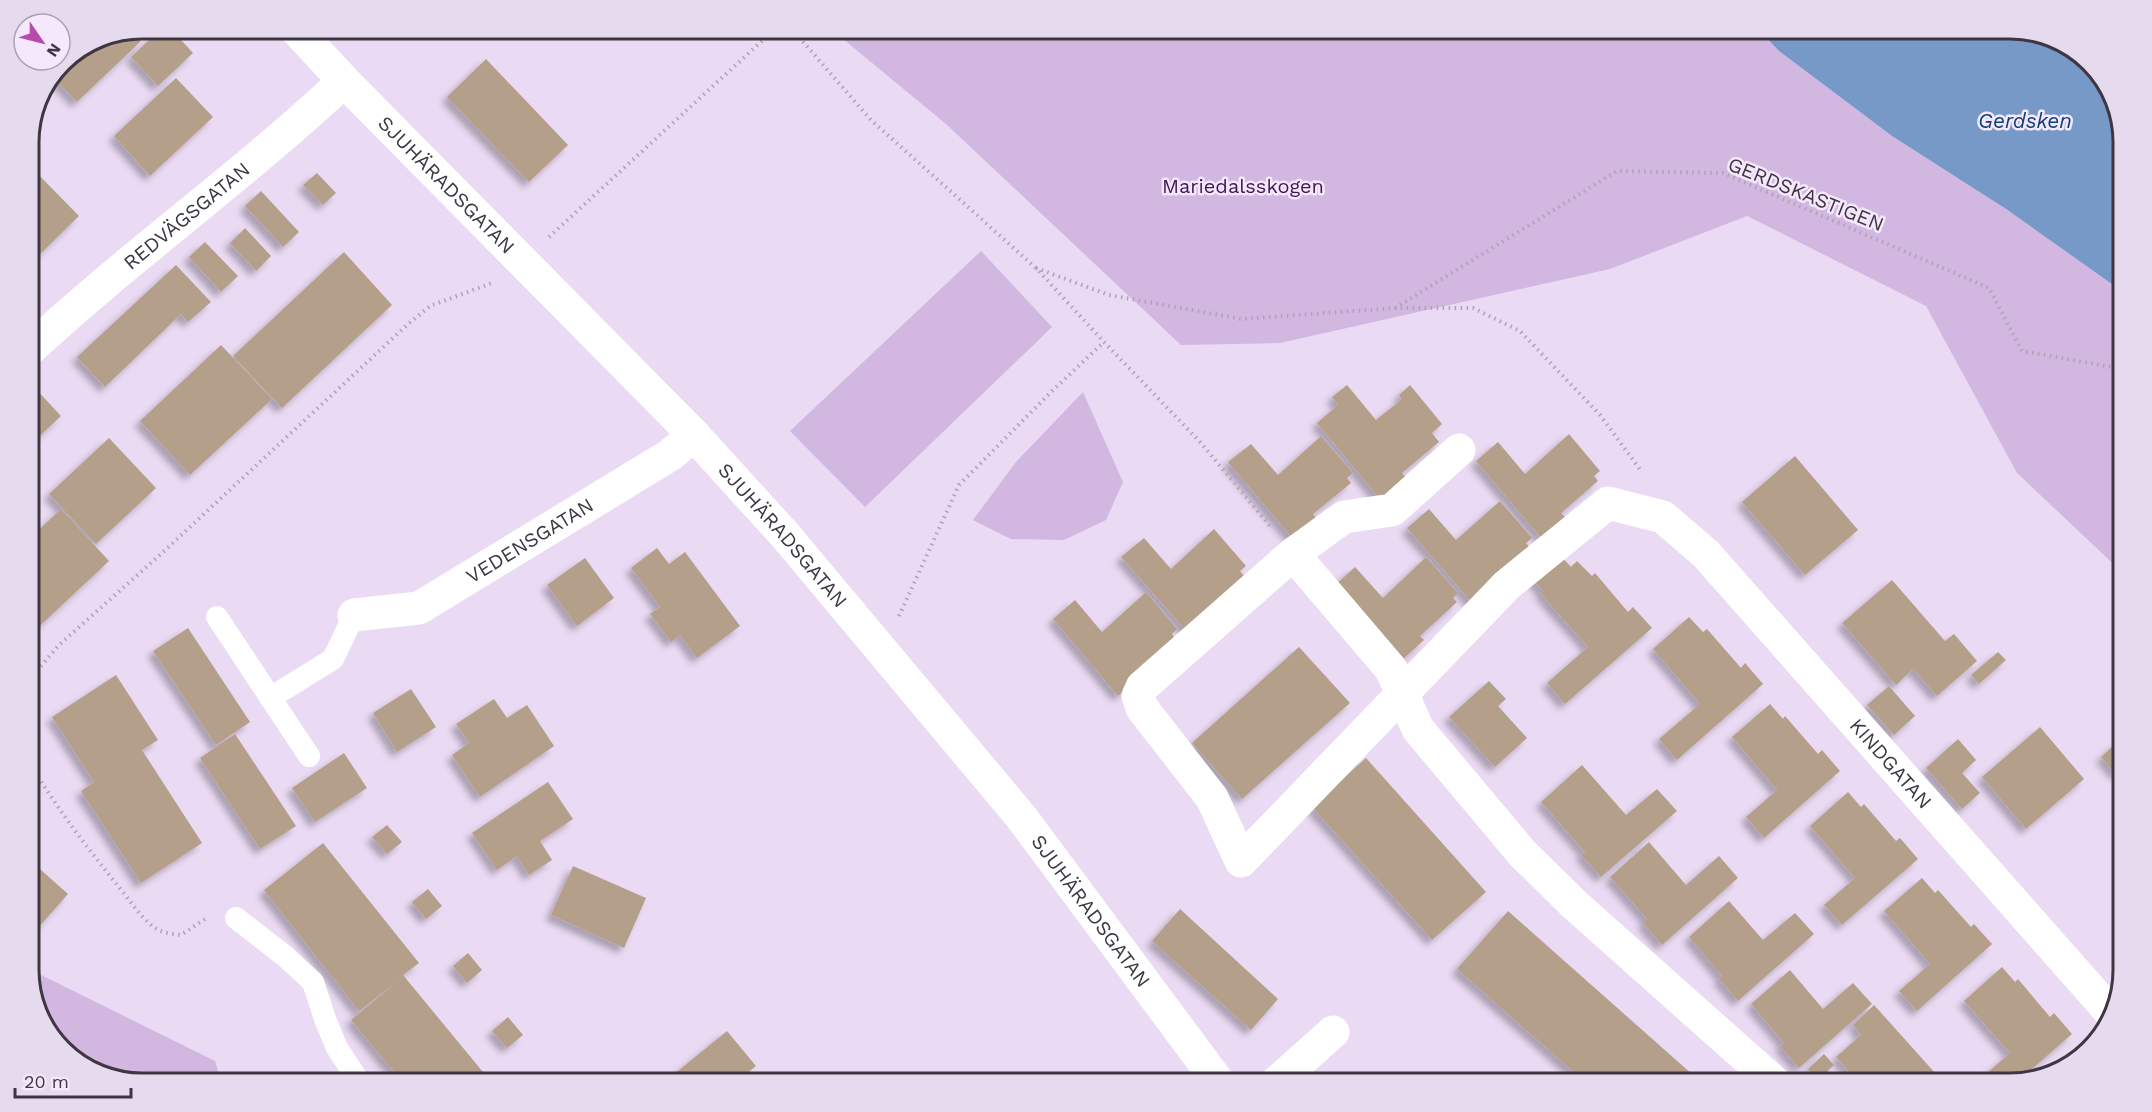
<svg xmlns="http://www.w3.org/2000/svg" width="2152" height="1112" viewBox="0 0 2152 1112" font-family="'Work Sans',sans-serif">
  <defs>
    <filter id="shadow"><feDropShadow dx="-5.5" dy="5.5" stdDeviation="3" flood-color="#0004"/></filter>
  </defs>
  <rect width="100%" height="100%" fill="#eadaf3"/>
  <path fill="#d2b7e1" d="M 831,29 L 1758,29 L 1779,51 L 1892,136 L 2006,209 L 2123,292 L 2123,573 L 2017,473 L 1926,306 L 1747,216 L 1610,269 L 1280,343 L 1181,345 L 946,124 Z
    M 981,251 L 1052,327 L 865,507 L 790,431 Z
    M 1083,392 L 1123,482 L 1106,520 L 1064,540 L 1011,539 L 973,520 L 1016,462 Z
    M 29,969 L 215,1061 L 222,1083 L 142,1083 L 92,1072 L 48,1033 L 29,977 Z"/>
  <path fill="#7799c8" d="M 2010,29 L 2060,40 L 2104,79 L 2123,135 L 2123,292 L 2006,209 L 1892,136 L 1779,51 L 1758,29 Z"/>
  <path fill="#b49f8a" filter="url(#shadow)" d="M 162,28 L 170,28 L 193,53 L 158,86 L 131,57 Z
    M 131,31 L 141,41 L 77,102 L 54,78 L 62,62 L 99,37 Z
    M 486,59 L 568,145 L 529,182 L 447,97 Z
    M 176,78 L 213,117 L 150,176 L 114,136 Z
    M 30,166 L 79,216 L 29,265 L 29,167 Z
    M 317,173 L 336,193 L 323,205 L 303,185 Z
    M 261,191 L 299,232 L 283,247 L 245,206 Z
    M 245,228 L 271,256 L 256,271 L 230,243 Z
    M 205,242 L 238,276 L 221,292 L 189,257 Z
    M 344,252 L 392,305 L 282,408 L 233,356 Z
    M 176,265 L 211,302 L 188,322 L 181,314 L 105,387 L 77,357 Z
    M 221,345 L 272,399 L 190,475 L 140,421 Z
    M 1347,385 L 1376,420 L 1402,399 L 1399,395 L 1410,385 L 1442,424 L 1432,433 L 1439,442 L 1402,473 L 1410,482 L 1384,504 L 1317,423 L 1338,405 L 1332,397 Z
    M 34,387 L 61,416 L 29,446 L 29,392 Z
    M 1569,434 L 1600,471 L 1594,476 L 1598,481 L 1561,513 L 1565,517 L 1541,538 L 1476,461 L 1498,442 L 1525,474 Z
    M 1321,436 L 1353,473 L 1347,478 L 1351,483 L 1313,514 L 1317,519 L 1293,539 L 1228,462 L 1251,444 L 1278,475 Z
    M 109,438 L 156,488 L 96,544 L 49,494 Z
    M 1795,456 L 1858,530 L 1805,575 L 1742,502 Z
    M 1500,501 L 1532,538 L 1526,543 L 1530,548 L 1473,604 L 1407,528 L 1429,509 L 1456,540 Z
    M 61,509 L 109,561 L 29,636 L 29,539 Z
    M 1214,529 L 1246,566 L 1240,571 L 1244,576 L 1188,633 L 1121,557 L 1144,538 L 1171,569 Z
    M 657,548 L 669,564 L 685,552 L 740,626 L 697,658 L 680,635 L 671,642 L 650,614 L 660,607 L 631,568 Z
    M 1560,555 L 1571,567 L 1577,561 L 1592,576 L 1595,573 L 1628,612 L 1633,607 L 1652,628 L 1565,704 L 1547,683 L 1588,647 L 1554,609 L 1541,593 L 1543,591 L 1532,579 Z
    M 1426,557 L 1458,593 L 1453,598 L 1457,602 L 1420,636 L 1424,640 L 1401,661 L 1333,587 L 1355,567 L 1383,598 Z
    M 585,558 L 614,598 L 577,626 L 547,585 Z
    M 1892,580 L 1945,641 L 1954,634 L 1977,661 L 1937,696 L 1913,669 L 1896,685 L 1842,623 Z
    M 1146,592 L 1177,629 L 1172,634 L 1175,639 L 1142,675 L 1118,696 L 1053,619 L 1075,600 L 1102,632 Z
    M 1689,617 L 1703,632 L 1707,629 L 1741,668 L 1745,663 L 1763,684 L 1677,760 L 1659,739 L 1700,704 L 1653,649 Z
    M 188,628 L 250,722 L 216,745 L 153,651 Z
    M 1299,647 L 1350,703 L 1242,799 L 1192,743 Z
    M 1998,652 L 2006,660 L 1979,684 L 1971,675 Z
    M 116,675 L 158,740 L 142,750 L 202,843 L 141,883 L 81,791 L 94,782 L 52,717 Z
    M 1489,681 L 1506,699 L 1498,706 L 1527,738 L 1495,767 L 1449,717 Z
    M 1889,686 L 1915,716 L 1894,735 L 1867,705 Z
    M 411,689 L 436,727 L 397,752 L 373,713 Z
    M 494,699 L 507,718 L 527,705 L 554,746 L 480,797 L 452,755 L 469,743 L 456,724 Z
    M 1770,704 L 1783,719 L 1785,716 L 1818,754 L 1822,750 L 1840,771 L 1764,838 L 1746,817 L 1777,790 L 1732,737 Z
    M 2040,727 L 2084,779 L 2026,829 L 1982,777 Z
    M 235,734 L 296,826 L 260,849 L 200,758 Z
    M 1958,739 L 1976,760 L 1962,773 L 1980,793 L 1962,809 L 1926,768 Z
    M 2119,741 L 2123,746 L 2123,769 L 2117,775 L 2101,757 Z
    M 344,753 L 367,788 L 315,822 L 292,788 Z
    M 1366,758 L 1486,892 L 1432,940 L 1312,807 Z
    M 1582,765 L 1626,815 L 1657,789 L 1677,811 L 1601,877 L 1581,855 L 1585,852 L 1541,802 Z
    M 548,782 L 573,819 L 540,841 L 552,860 L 529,875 L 517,856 L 497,870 L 472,833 Z
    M 1848,792 L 1861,807 L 1864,804 L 1896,841 L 1900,838 L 1918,859 L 1842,925 L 1824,905 L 1855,878 L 1810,826 Z
    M 387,825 L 402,842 L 387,854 L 372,837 Z
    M 1649,842 L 1686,885 L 1719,856 L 1738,878 L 1662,945 L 1643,923 L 1647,919 L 1610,877 Z
    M 323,843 L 419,963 L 403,975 L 492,1083 L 403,1083 L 351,1020 L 399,980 L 359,1011 L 264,890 Z
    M 31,861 L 68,894 L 29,938 L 29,864 Z
    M 573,866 L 646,898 L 624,948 L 551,915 Z
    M 1922,878 L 1935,893 L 1938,890 L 1971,927 L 1974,924 L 1992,944 L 1917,1011 L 1899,991 L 1930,964 L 1884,911 Z
    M 428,889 L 442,906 L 426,919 L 412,902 Z
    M 1729,901 L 1763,940 L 1795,913 L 1814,934 L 1738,1001 L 1719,979 L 1722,976 L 1689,937 Z
    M 1180,909 L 1278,999 L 1251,1030 L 1152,941 Z
    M 1508,911 L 1693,1075 L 1685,1083 L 1586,1083 L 1457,969 Z
    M 468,953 L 482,970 L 467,983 L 453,966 Z
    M 2002,967 L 2015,982 L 2018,979 L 2050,1017 L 2054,1013 L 2072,1034 L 2018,1081 L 2010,1083 L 1982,1083 L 1979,1080 L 2010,1053 L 1964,1001 Z
    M 1790,970 L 1823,1009 L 1853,983 L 1872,1004 L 1799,1068 L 1780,1046 L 1784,1043 L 1751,1004 Z
    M 1874,1005 L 1936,1074 L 1925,1083 L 1836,1083 L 1849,1072 L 1836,1057 L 1861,1035 L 1853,1025 Z
    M 508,1017 L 523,1035 L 507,1048 L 492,1031 Z
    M 727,1031 L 756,1066 L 734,1083 L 679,1083 L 673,1075 Z
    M 2080,1052 L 2081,1053 L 2067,1068 L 2059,1070 Z
    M 1824,1054 L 1834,1065 L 1818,1080 L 1808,1069 Z"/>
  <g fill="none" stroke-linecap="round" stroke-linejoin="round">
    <path stroke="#afa2b6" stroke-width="4" stroke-dasharray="1.5 4.5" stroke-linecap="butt" d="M 791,28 L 871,120 L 1036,268 L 1104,342 L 1201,443 L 1270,526
      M 549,237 L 776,28
      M 1036,268 L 1109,295 L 1242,319 L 1395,308 L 1473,308 L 1520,331 L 1600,415 L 1642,472
      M 1395,308 L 1617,171 L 1723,173 L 1989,288 L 2022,351 L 2123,369
      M 899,616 L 959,485 L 1051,392 L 1104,342
      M 29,680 L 59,645 L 161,554 L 407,325 L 430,306 L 492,283
      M 29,761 C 54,805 86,846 118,886 C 129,899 140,917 155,928 C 163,933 172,934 181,935 L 205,919"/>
    <path stroke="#fff" stroke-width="22" d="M 217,617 L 309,756
      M 270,698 L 333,659 L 354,615
      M 236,918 L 286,957 L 313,982 L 325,1019 L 337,1048 L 360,1083"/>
    <g stroke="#fff" stroke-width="33">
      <path id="s1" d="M 295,28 L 344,81 L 694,435 L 785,535 L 1022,818 L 1219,1083"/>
      <path id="s2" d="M 29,350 C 130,256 243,176 344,81"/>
      <path d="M 1293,554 L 1344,517 L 1392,510 L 1459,450"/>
      <path id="s3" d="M 354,615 L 419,608 L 670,455 L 694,435"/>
      <path d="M 1276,1083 L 1333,1032"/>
      <path id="s4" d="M 1775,1083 L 1575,905 L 1522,853 L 1418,729 L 1391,669 L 1293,554 L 1142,687 L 1138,696 L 1142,708 L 1212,798 L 1241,861 L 1507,585 L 1608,503 L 1663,517 L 1706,554 L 2113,1015"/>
    </g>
  </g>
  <g text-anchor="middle" stroke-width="5" stroke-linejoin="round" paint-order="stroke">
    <g font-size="20" fill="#3e3741" stroke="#f5e8fd">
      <text dy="7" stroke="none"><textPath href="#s1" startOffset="218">SJUHÄRADSGATAN</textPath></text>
      <text transform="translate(1806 194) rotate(22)" y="7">GERDSKASTIGEN</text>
      <text dy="7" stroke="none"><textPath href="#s2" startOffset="207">REDVÄGSGATAN</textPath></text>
      <text dy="7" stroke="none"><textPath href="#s1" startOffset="704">SJUHÄRADSGATAN</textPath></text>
      <text dy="7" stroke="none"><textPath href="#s3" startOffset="195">VEDENSGATAN</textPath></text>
      <text dy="7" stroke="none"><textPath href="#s4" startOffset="2034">KINDGATAN</textPath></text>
      <text dy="7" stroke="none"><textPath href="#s1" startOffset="1190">SJUHÄRADSGATAN</textPath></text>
    </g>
    <g font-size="20" fill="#401753" stroke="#f5e8fd">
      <text x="1243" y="193">Mariedalsskogen</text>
    </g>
    <g font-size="21" font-style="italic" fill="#113f78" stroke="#f5e8fd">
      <text x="2025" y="128">Gerdsken</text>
    </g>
  </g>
  <path d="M0 0H2152V1112H0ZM142 39H2010A103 103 0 0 1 2113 142V970A103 103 0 0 1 2010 1073H142A103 103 0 0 1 39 970V142A103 103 0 0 1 142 39Z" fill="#e6daee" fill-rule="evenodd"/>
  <path fill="none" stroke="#3e3741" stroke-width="3" d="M142 39H2010A103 103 0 0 1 2113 142V970A103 103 0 0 1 2010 1073H142A103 103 0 0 1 39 970V142A103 103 0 0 1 142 39Z"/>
  <g transform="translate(42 42) rotate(125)"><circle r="28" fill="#f5e8fd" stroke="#aca1b2" stroke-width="1.5"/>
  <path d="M0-4.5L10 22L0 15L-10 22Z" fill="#b74bab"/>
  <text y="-9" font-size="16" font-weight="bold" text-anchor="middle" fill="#3e3741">N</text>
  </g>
  <path d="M15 1088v9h116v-9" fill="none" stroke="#3e3741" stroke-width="3"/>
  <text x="24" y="1088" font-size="18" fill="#3e3741" stroke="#f5e8fd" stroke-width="4.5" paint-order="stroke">20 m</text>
</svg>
